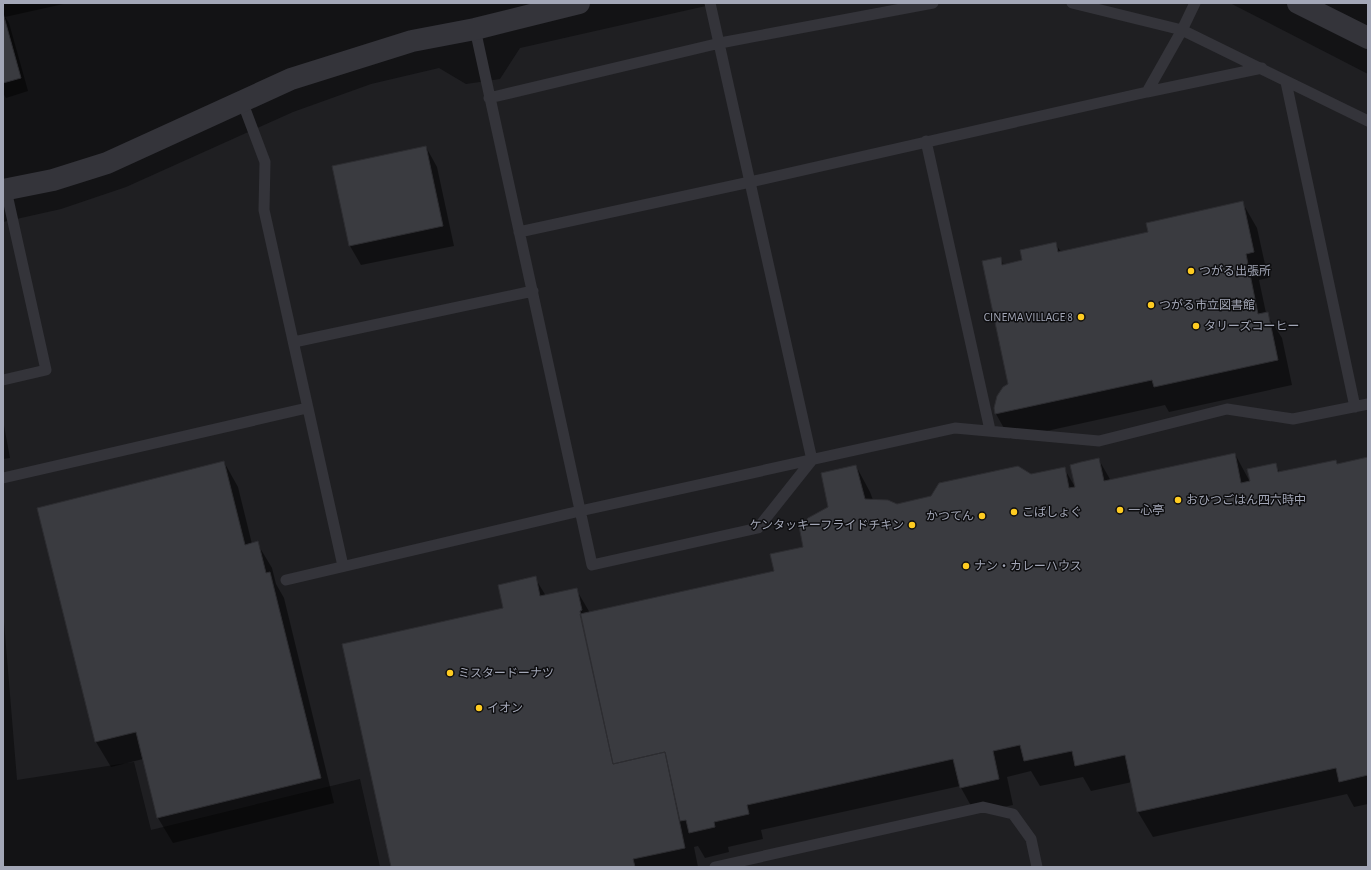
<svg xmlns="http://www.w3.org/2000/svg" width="1371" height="870" viewBox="0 0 1371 870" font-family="'Alegreya Sans','Noto Sans JP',sans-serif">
  <rect width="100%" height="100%" fill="#131315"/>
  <path fill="#1f1f22" d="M 719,3 L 1230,3 L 1368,74 L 1368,867 L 380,867 L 360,779 L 151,830 L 134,762 L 17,780 L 3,610 L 3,222 L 61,209 L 126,187 L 293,112 L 371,84 L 439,68 L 466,84 L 500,79 L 520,48 Z"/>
  <path fill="#0007" d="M 3,3 L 68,3 L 5,17 L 9,23 L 28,91 L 6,98 L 3,93 Z
    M 426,147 L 437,167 L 454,246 L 361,265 L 350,246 L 333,167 Z
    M 1242,202 L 1257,228 L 1268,278 L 1259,280 L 1266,313 L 1282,338 L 1292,385 L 1169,412 L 1165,405 L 1010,439 L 996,414 L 1010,385 L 1000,258 L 1004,265 L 1023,261 L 1055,243 L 1061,252 L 1149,233 Z
    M 3,420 L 10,458 L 3,459 Z
    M 1235,454 L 1250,482 L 1275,464 L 1280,473 L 1335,461 L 1338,465 L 1368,458 L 1368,804 L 1354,807 L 1347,794 L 1153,837 L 1138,812 L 1132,782 L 1091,791 L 1083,777 L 1040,786 L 1031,771 L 1007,777 L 1013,805 L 975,813 L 960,786 L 761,830 L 763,839 L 728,847 L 729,852 L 705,858 L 698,846 L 694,847 L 698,867 L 392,867 L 504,609 L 535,578 L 546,596 L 576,589 L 590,613 L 775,571 L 804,547 L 856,466 L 870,492 L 873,500 L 897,505 L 1064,468 L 1075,487 L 1099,460 L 1111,481 Z
    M 224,462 L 238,487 L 252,544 L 257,543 L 272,568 L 276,584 L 284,598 L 334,803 L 173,843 L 158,818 L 143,759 L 111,767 L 96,742 Z"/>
  <path fill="#3a3b40" stroke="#2d2d31" d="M 3,13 L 21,78 L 3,83 Z
    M 426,146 L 443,226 L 349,246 L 332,166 Z
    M 1243,201 L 1254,252 L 1246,254 L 1258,314 L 1268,312 L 1278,360 L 1154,387 L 1152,380 L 995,414 L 994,408 L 997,396 L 1003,387 L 1008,384 L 982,261 L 1001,257 L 1002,265 L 1022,260 L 1020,250 L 1056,242 L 1058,252 L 1148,232 L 1146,223 Z
    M 1235,453 L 1241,483 L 1250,481 L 1247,469 L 1276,463 L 1278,472 L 1336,460 L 1337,464 L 1368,457 L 1368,775 L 1339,782 L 1336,768 L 1137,812 L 1125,755 L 1075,766 L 1072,751 L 1024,761 L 1020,745 L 993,751 L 999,779 L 960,788 L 953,759 L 747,805 L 749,814 L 714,822 L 715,827 L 689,833 L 686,820 L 680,821 L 665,752 L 613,764 L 580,614 L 774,571 L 770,554 L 803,547 L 799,526 L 808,518 L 828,507 L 821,473 L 856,465 L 865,499 L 888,500 L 897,504 L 931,496 L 939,483 L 1018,466 L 1031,474 L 1065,467 L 1069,488 L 1075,487 L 1070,465 L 1081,462 L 1099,458 L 1104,481 Z
    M 224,461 L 245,545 L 258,541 L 266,573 L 270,572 L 321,778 L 157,818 L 136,732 L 95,742 L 37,508 Z
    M 536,576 L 540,596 L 577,588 L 582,610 L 580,611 L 613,764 L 665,752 L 685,848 L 633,859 L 635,867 L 391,867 L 342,644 L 503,608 L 498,585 Z"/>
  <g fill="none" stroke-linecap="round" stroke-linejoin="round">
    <path stroke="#34343a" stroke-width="11" d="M 1072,3 L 1182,30 L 1368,121
      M 475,29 L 592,565 L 758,528 L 812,460 L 710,3
      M 1286,82 L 1355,407
      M 1147,92 L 1262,68
      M 489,98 L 720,43 L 933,3
      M 242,101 L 265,162 L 264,210 L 343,566
      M 926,141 L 990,430
      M 519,232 L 750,182 L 1147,92 L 1182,30 L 1195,3
      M 294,342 L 533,291
      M 3,380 L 46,370 L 6,190
      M 3,478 L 307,408
      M 286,580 L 580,511 L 955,428 L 1099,441 L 1227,409 L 1293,419 L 1368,404
      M 715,867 L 983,807 L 1013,814 L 1031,839 L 1037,867"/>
    <path stroke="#34343a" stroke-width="22" d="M 1298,3 L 1368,38
      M 3,190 L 53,180 L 107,163 L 291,79 L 412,41 L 475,29 L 579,3"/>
  </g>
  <g fill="#ffcc21" stroke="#0e0e10" stroke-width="1.5">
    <circle cx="1191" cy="271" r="4"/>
    <circle cx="1151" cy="305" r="4"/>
    <circle cx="1081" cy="317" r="4"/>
    <circle cx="1196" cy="326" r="4"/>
    <circle cx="1178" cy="500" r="4"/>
    <circle cx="1120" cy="510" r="4"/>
    <circle cx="1014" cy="512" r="4"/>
    <circle cx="982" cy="516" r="4"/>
    <circle cx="912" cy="525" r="4"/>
    <circle cx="966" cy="566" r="4"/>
    <circle cx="450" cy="673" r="4"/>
    <circle cx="479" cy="708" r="4"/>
  </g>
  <g text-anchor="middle" stroke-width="3" stroke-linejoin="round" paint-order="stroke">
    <g font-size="12" fill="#a3a7b7" stroke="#0e0e10" text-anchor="start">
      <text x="1199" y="275">つがる出張所</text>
      <text x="1159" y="309">つがる市立図書館</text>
      <text x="1073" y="321" text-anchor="end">CINEMA VILLAGE 8</text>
      <text x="1204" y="330">タリーズコーヒー</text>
      <text x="1186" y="504">おひつごはん四六時中</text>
      <text x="1128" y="514">一心亭</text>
      <text x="1022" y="516">こばしょぐ</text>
      <text x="974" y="520" text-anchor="end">かつてん</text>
      <text x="904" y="529" text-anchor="end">ケンタッキーフライドチキン</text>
      <text x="974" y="570">ナン・カレーハウス</text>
      <text x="458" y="677">ミスタードーナツ</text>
      <text x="487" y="712">イオン</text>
    </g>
  </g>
  <rect width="1371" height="870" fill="none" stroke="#a3a7b7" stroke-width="8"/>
</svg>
